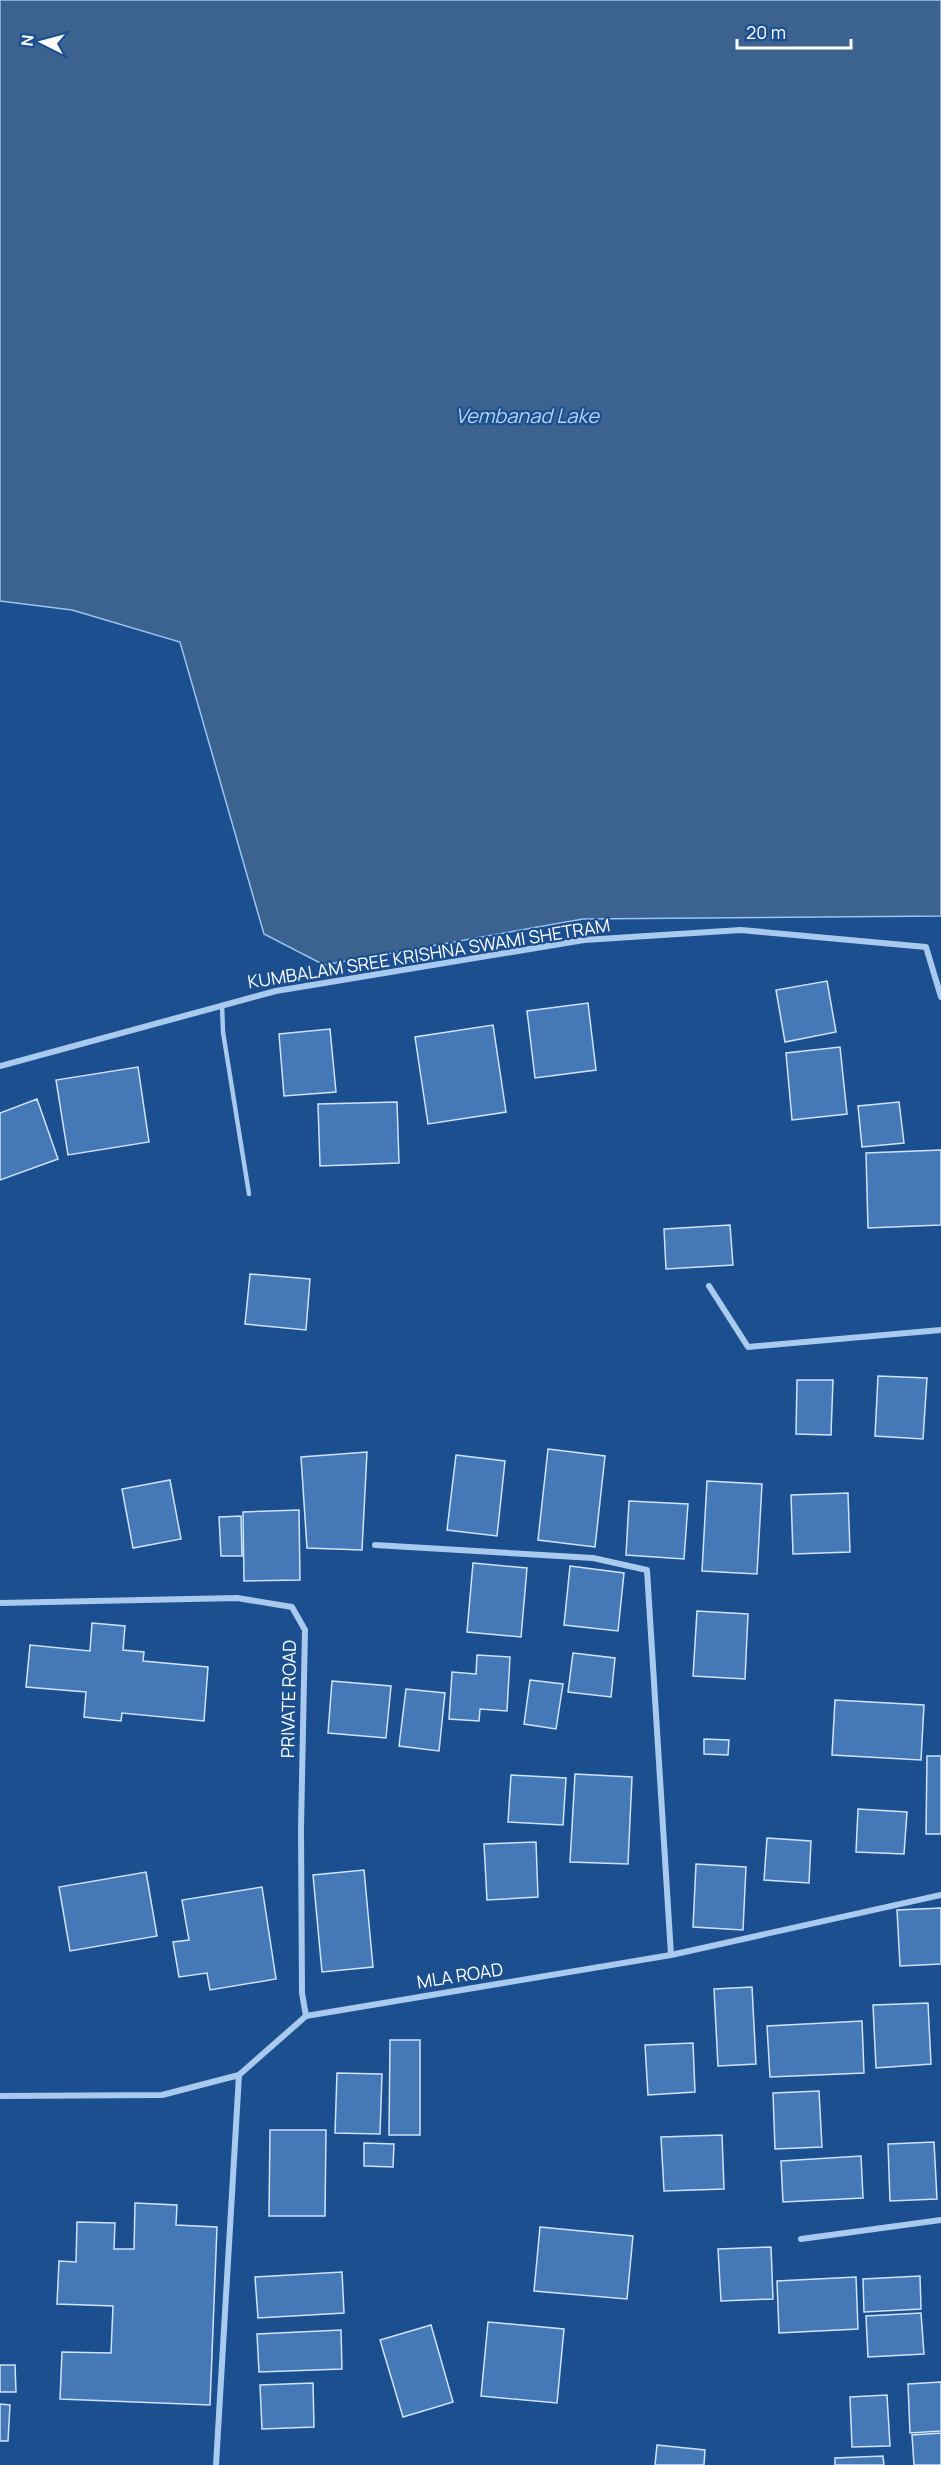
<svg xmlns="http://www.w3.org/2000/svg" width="941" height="2465" viewBox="0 0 941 2465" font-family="Manrope,sans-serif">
  <rect width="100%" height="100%" fill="#1b4f8f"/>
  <path fill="#3c6290" stroke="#9cc4f0" stroke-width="1.5" d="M 0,0 L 941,0 L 941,916 L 583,919 L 324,965 L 264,934 L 180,642 L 72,610 L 0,601 Z"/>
  <path fill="#4478b7" stroke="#cfe3fa" stroke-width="1.5" d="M 827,981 L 836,1032 L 785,1042 L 776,990 Z
    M 588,1003 L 596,1070 L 535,1078 L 527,1011 Z
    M 493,1025 L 506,1112 L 428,1124 L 415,1037 Z
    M 330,1029 L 336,1092 L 284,1096 L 279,1034 Z
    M 840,1047 L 847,1114 L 792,1120 L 786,1053 Z
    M 138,1067 L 149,1142 L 68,1155 L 56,1080 Z
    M 37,1099 L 58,1159 L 0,1180 L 0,1113 Z
    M 397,1102 L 399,1163 L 320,1166 L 318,1104 Z
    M 899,1102 L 904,1143 L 862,1147 L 858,1106 Z
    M 941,1150 L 941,1225 L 868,1228 L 866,1153 Z
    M 730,1225 L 733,1265 L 666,1269 L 664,1229 Z
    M 250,1274 L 310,1279 L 306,1330 L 245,1324 Z
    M 878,1376 L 927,1378 L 923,1439 L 875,1436 Z
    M 797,1380 L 833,1380 L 831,1435 L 796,1434 Z
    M 548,1449 L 605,1456 L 595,1547 L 538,1540 Z
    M 367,1452 L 362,1550 L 307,1548 L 301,1457 Z
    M 456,1455 L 505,1461 L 497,1536 L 447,1530 Z
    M 170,1480 L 181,1539 L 133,1548 L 122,1489 Z
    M 707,1481 L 762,1484 L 757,1574 L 702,1571 Z
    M 848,1493 L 850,1552 L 793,1554 L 791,1495 Z
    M 629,1501 L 688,1504 L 684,1559 L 626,1555 Z
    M 299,1510 L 300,1580 L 244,1581 L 243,1512 Z
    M 241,1516 L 242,1556 L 221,1556 L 219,1517 Z
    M 473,1563 L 527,1568 L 521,1637 L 467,1632 Z
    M 570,1566 L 624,1573 L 618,1631 L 564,1625 Z
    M 697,1611 L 748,1614 L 745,1679 L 693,1676 Z
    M 92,1623 L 125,1626 L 123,1650 L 144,1652 L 143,1661 L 208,1667 L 204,1721 L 122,1713 L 121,1721 L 84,1717 L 86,1692 L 26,1687 L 30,1645 L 90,1651 Z
    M 573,1653 L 615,1658 L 611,1697 L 568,1692 Z
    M 477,1655 L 510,1657 L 507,1711 L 480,1709 L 479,1721 L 449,1719 L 452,1672 L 476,1674 Z
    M 530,1680 L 563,1684 L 556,1729 L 524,1724 Z
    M 332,1681 L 391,1686 L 386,1738 L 328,1733 Z
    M 406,1689 L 445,1693 L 439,1751 L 399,1746 Z
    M 835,1700 L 924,1705 L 921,1760 L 832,1755 Z
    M 704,1739 L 729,1740 L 728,1755 L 704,1754 Z
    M 927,1756 L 941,1756 L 941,1834 L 926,1834 Z
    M 575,1774 L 632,1777 L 628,1864 L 570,1862 Z
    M 511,1775 L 566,1778 L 563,1825 L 508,1822 Z
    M 858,1809 L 907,1812 L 904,1854 L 856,1852 Z
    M 767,1838 L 811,1841 L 809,1883 L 764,1880 Z
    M 536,1842 L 538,1897 L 487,1900 L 484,1844 Z
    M 696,1864 L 746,1867 L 743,1930 L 693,1927 Z
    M 364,1870 L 373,1967 L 322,1972 L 313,1875 Z
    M 146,1872 L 157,1936 L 70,1951 L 59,1887 Z
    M 262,1887 L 276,1979 L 210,1990 L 207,1973 L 179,1977 L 173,1942 L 189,1940 L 182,1900 Z
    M 941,1908 L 941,1964 L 900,1966 L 897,1910 Z
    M 752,1987 L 756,2064 L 718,2066 L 714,1989 Z
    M 928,2003 L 931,2064 L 876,2068 L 873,2005 Z
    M 862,2021 L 864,2073 L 770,2077 L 767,2026 Z
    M 390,2040 L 420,2040 L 420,2135 L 389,2135 Z
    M 693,2043 L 695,2092 L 648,2095 L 645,2045 Z
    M 337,2073 L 382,2074 L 380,2134 L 335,2133 Z
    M 819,2091 L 822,2147 L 775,2149 L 773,2093 Z
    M 270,2130 L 326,2130 L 325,2216 L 269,2216 Z
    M 722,2135 L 724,2189 L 664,2191 L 661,2137 Z
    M 934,2142 L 937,2199 L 890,2201 L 888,2144 Z
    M 364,2143 L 394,2144 L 393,2167 L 364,2166 Z
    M 861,2156 L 863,2198 L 783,2202 L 781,2161 Z
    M 135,2203 L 177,2205 L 176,2225 L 217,2227 L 210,2405 L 60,2399 L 62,2352 L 111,2353 L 113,2306 L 57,2304 L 59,2261 L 76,2262 L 77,2222 L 115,2223 L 114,2249 L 134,2249 Z
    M 540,2227 L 633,2236 L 627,2299 L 534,2291 Z
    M 771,2247 L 773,2299 L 721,2301 L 718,2249 Z
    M 342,2272 L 344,2313 L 258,2318 L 255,2277 Z
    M 920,2276 L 921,2309 L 864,2312 L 863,2279 Z
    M 856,2277 L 858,2329 L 779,2333 L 777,2281 Z
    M 921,2313 L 924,2354 L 868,2357 L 866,2316 Z
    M 488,2322 L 564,2329 L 557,2403 L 481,2396 Z
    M 431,2325 L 453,2402 L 403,2417 L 380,2340 Z
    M 341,2330 L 342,2369 L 259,2372 L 257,2334 Z
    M 0,2365 L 15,2365 L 16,2392 L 0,2392 Z
    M 941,2382 L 941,2431 L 910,2433 L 908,2384 Z
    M 313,2383 L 314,2427 L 262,2429 L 260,2385 Z
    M 887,2395 L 890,2446 L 852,2447 L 850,2397 Z
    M 0,2404 L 10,2405 L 8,2441 L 0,2441 Z
    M 941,2433 L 941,2465 L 914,2465 L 912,2435 Z
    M 657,2445 L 705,2450 L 704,2465 L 655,2465 Z
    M 883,2456 L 884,2465 L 835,2465 L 835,2458 Z"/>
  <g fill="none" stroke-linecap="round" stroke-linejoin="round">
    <path stroke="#a9c9ee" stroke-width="4.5" d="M 222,1005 L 223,1032 L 249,1194"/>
    <path stroke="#a9c9ee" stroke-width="6" d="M 0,1066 L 276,991 L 584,940 L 741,930 L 926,947 L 941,997
      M 709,1286 L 748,1347 L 941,1330
      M 375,1545 L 593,1558 L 647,1570 L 671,1955
      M 0,1603 L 237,1598 L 292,1607 L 305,1630 L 301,1829 L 302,1993 L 306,2016
      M 0,2096 L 162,2095 L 239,2075 L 306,2016 L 671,1955 L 941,1895
      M 801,2239 L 941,2220
      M 216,2465 L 239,2075"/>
  </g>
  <g text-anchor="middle" stroke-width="4.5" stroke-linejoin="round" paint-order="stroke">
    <g font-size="18" fill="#fff" stroke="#1b4f8f">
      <text transform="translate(429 954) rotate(-9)" y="6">KUMBALAM SREE KRISHNA SWAMI SHETRAM</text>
      <text transform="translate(289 1699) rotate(-89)" y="6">PRIVATE ROAD</text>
      <text transform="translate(460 1976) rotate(-9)" y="6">MLA ROAD</text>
    </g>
    <g font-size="20" font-style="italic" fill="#b5d3f5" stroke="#1b4f8f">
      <text x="527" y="423">Vembanad Lake</text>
    </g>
  </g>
  <g transform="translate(42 42) rotate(276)" stroke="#1b4f8f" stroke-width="4.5" paint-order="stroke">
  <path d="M0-4.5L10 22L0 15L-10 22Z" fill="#ffffff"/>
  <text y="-9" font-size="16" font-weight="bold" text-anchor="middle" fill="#ffffff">N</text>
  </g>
  <path d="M737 39v9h114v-9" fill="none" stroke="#ffffff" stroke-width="3"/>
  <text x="746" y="39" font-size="18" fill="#ffffff" stroke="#1b4f8f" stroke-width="4.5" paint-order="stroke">20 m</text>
</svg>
